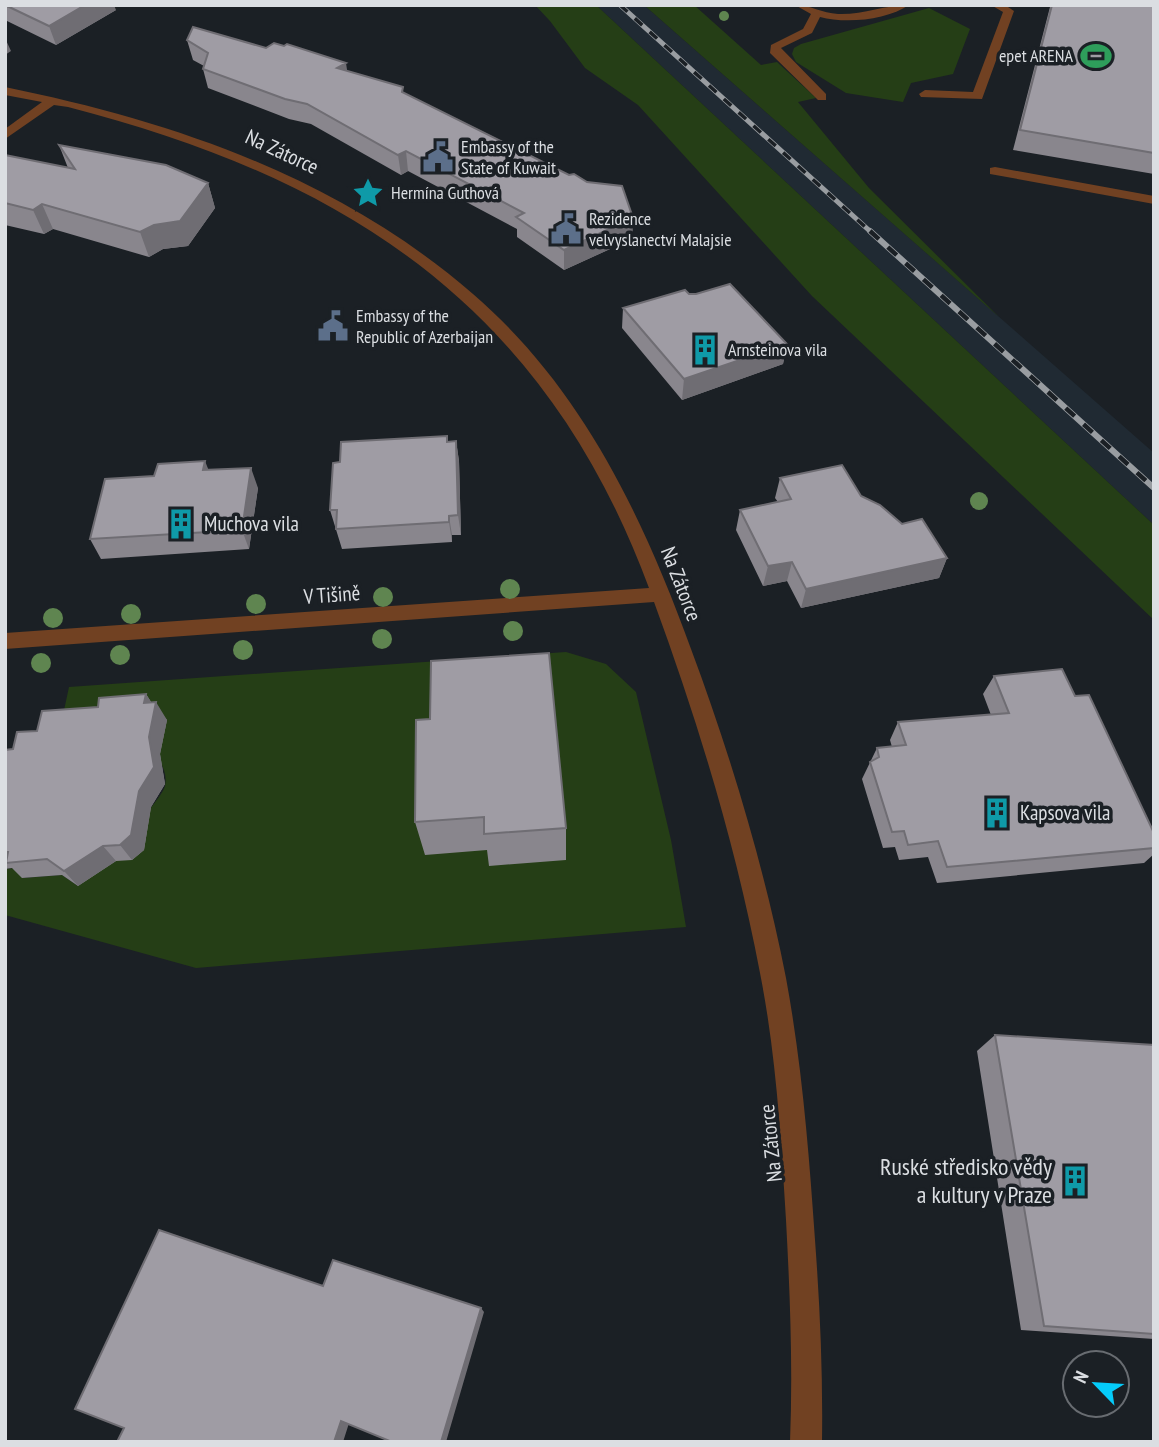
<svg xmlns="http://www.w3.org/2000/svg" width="1159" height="1447" viewBox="0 0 1159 1447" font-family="'PT Sans Narrow',sans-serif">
  <rect width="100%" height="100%" fill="#1b2025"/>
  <path fill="#202a33" d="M 596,5 L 644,5 L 1154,453 L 1154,525 Z"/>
  <path fill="#253e16" d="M 535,5 L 596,5 L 1154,525 L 1154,620 L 812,296 L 638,105 L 585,68 L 550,21 Z
    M 644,5 L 694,5 L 761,65 L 777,62 L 816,98 L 798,102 L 869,188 L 999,317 Z
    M 929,8 L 970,29 L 953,74 L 911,83 L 903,102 L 846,93 L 796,62 L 792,54 L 794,48 L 801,44 Z
    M 566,652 L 606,664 L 636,692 L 671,840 L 686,927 L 196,968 L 5,915 L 5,869 L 24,867 L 23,878 L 62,875 L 78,886 C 95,868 160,804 165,786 C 167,776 164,768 159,760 L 60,729 L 69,687 Z"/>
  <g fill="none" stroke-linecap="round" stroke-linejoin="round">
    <path fill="#714122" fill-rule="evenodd" d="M 795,5 C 810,5 822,13 838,14 C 862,15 885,5 909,5 C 887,20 846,24 820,17 L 812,33 L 781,48 L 826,94 L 826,100 L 818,100 L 770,53 L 771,45 L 803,29 L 811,14 Z
      M 991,5 L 1005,5 L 1014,11 L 982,99 L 921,97 L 919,94 L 925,90 L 973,92 L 1003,12 Z
      M 5,87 C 176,122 339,178 473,294 C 582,388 643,517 691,649 C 730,753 765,870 786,978 C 802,1065 809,1152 815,1240 C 820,1307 823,1374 822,1442 L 790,1442 C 793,1367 790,1294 786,1220 C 781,1137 776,1054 760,973 C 736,846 698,722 654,602 L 5,649 L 5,633 L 649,588 C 545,307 348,179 68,107 L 54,105 L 5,139 L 5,129 L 42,102 L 5,95 Z
      M 995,167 L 1154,196 L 1154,204 L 990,174 L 990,168 Z"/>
    <g stroke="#999da1" stroke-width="5">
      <path id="rail-far1" d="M 620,5 L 872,233"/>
    </g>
    <g stroke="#999da1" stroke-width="6">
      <path id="rail" d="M 870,231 L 1154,488"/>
    </g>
    <use href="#rail-far1" stroke="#1b2025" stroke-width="3.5" stroke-dasharray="10" stroke-linecap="butt"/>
    <use href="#rail" stroke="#1b2025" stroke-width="4.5" stroke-dasharray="12" stroke-linecap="butt"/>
  </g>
  <g fill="#5f8550">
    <circle cx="724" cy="16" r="5"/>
    <circle cx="979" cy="501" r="9"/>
    <circle cx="510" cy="589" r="10"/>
    <circle cx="383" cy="597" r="10"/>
    <circle cx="256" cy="604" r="10"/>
    <circle cx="131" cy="614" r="10"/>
    <circle cx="53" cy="618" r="10"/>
    <circle cx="513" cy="631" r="10"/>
    <circle cx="382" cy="639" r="10"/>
    <circle cx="243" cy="650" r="10"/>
    <circle cx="120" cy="655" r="10"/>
    <circle cx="41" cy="663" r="10"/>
  </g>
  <path fill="#89868d" d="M 5,5 L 116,10 L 56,45 L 5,20 Z
    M 1047,5 L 1154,5 L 1154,174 L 1013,150 L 1050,7 Z
    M 187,40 L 347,71 L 404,93 L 633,218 L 632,239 L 564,270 L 517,237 L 517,229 L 408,171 L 401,175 L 311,124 L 289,119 L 208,88 L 203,69 L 204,66 L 193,60 Z
    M 59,145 L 208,183 L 215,208 L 188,246 L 163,249 L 149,257 L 53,229 L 44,234 L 5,225 L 5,155 L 68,168 Z
    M 689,294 L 787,344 L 783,364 L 682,400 L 622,328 L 623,308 Z
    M 456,441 L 459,461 L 461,535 L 452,535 L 452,542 L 342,549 L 330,510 L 448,442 Z
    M 209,470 L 258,488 L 249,549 L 101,559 L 90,539 Z
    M 780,478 L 861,496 L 902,524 L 947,558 L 939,578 L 801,608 L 787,581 L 763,586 L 736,530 L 740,510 L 778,502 L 775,498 Z
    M 994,676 L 1075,696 L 1154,833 L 1154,854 L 1144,863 L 937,883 L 928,857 L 899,860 L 895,847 L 883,848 L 862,779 L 877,748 L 892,747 L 890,740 L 898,722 L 991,715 L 983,694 Z
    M 146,694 L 151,702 L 167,720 L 160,754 L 165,784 L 151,807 L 144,850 L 132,860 L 116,861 L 78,886 L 62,875 L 22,878 L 12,868 L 5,869 L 5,750 L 13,749 L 37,731 L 98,707 Z
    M 416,720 L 566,828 L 566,860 L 489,866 L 487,850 L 425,855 L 415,822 Z
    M 995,1035 L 1154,1045 L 1154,1339 L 1021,1330 L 977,1051 Z"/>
  <path fill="#6f6d73" d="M 85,5 L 114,5 L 116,10 L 56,45 L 49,26 Z
    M 5,38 L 11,51 L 5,55 Z
    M 346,63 L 349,83 L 337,68 Z
    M 406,151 L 408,171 L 401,175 L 398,155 Z
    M 208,183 L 215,208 L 188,246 L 163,249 L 149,257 L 140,232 Z
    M 42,204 L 53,229 L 44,234 L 33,210 Z
    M 633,218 L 632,239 L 564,270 L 564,250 Z
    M 787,344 L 783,364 L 682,400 L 684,379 Z
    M 456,441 L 459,461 L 461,535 L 458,515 Z
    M 205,461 L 213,481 L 203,470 Z
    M 251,468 L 258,488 L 249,549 L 242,530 Z
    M 449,516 L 452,535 L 452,542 L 449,522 Z
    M 947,558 L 939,578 L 801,608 L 806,589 Z
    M 792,562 L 787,581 L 763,586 L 768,566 Z
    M 146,694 L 155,708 L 156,702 L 167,720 L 160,754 L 165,784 L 151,807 L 144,850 L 132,860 L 120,845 L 149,737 L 144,703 Z
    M 103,846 L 116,861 L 78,886 L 64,871 Z
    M 481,1308 L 484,1312 L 446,1442 L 441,1442 Z
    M 350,1420 L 343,1442 L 334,1442 L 341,1421 Z"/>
  <path fill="#9f9ca4" stroke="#6f6d73" stroke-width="2" d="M 5,5 L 85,5 L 49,26 Z
    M 1052,5 L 1154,5 L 1154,153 L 1020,130 Z
    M 193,27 L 266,48 L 274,43 L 284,46 L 287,44 L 346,63 L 337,68 L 403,87 L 402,92 L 569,175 L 574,174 L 587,182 L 622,186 L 633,218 L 564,250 L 516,217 L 524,213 L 406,151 L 398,155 L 307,104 L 285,99 L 203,69 L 208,53 L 187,40 Z
    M 59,145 L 166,165 L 208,183 L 180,221 L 154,225 L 140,232 L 42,204 L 33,210 L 5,203 L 5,155 L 75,169 Z
    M 730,284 L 787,344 L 684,379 L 623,308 L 685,290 L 689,294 L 696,294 Z
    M 447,436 L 447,442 L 456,441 L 458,515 L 449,516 L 449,522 L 336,529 L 337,510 L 330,510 L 333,463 L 340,462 L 341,442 Z
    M 205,461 L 203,470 L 251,468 L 242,530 L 90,539 L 105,479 L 154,476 L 158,464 Z
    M 842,465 L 861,496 L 880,505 L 902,524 L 922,519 L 947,558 L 806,589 L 792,562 L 768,566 L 740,510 L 791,499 L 780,478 Z
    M 549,653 L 566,828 L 484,834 L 484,817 L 415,822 L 416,720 L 430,719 L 431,661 Z
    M 1062,669 L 1075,696 L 1089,695 L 1154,833 L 1154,848 L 947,867 L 938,841 L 908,845 L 904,831 L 892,832 L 870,762 L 879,757 L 877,748 L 906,745 L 898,722 L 1009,713 L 994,676 Z
    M 146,694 L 144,703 L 156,702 L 149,737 L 154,767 L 139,791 L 131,835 L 120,845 L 103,846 L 64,871 L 47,859 L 6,863 L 8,852 L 5,852 L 5,750 L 13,749 L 17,732 L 37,731 L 42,711 L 98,707 L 99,698 Z
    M 995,1035 L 1154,1045 L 1154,1334 L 1044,1326 Z
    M 159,1230 L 323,1286 L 333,1260 L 481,1308 L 441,1442 L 392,1442 L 341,1421 L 334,1442 L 117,1442 L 124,1428 L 75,1409 Z"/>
  <defs>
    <g id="stadium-bare" transform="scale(2.415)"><path d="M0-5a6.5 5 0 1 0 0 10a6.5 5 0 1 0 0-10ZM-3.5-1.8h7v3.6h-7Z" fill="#2e9e5b" stroke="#1b2025" stroke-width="2.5" paint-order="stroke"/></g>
    <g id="civic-bare" transform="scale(2.415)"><path d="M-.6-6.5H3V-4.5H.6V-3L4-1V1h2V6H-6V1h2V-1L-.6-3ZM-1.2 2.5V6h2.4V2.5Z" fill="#5c6f8a" stroke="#1b2025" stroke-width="2.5" paint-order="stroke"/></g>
    <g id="sight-bare" transform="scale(2.415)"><path d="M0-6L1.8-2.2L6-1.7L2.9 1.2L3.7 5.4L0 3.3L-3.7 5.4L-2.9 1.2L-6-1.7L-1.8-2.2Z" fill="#0f9aa8" stroke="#1b2025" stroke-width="2.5" paint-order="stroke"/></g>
    <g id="building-bare" transform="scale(2.415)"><path d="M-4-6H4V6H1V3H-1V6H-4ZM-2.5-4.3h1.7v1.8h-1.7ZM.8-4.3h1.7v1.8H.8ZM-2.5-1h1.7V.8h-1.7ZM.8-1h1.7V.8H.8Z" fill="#0f9aa8" stroke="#1b2025" stroke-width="2.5" paint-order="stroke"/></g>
  </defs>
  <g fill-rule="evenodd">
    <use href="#stadium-bare" x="1096" y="56"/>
    <use href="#civic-bare" x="438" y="157"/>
    <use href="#sight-bare" x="368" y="193"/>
    <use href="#civic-bare" x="566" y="229"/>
    <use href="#civic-bare" x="333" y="326"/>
    <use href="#building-bare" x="705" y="350"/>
    <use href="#building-bare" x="181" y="524"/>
    <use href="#building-bare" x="997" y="813"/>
    <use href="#building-bare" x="1075" y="1181"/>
  </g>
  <g text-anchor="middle" stroke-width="7" stroke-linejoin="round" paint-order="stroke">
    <g font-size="18" fill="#dbdee2" stroke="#1b2025" text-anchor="start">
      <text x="1073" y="62" text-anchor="end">epet ARENA</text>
      <text x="461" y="153">Embassy of the<tspan x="461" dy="21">State of Kuwait</tspan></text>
      <text x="391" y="199">Hermína Guthová</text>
      <text x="589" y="225">Rezidence<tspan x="589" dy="21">velvyslanectví Malajsie</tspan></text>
      <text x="356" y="322">Embassy of the<tspan x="356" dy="21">Republic of Azerbaijan</tspan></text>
      <text x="728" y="356">Arnsteinova vila</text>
    </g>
    <g font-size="21" fill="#dbdee2" stroke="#1b2025">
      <text transform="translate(282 152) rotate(25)" y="7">Na Zátorce</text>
      <text transform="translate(681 584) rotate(69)" y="7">Na Zátorce</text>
      <text transform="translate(332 595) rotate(-4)" y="7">V Tišině</text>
      <text transform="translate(771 1143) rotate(-96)" y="7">Na Zátorce</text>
    </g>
    <g font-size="21" fill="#dbdee2" stroke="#1b2025" text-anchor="start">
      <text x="204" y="531">Muchova vila</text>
      <text x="1020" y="820">Kapsova vila</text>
    </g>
    <g font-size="24" fill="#dbdee2" stroke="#1b2025" text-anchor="end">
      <text x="1052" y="1175">Ruské středisko vědy<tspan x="1052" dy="28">a kultury v Praze</tspan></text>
    </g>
  </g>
  <rect width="1159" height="1447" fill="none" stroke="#dbdee2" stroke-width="14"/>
  <g transform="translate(1096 1384) rotate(295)"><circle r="33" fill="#1b2025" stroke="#686c71" stroke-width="2"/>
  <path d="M0-5L12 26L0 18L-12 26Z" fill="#05cbf9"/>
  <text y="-10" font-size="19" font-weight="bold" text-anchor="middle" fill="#dbdee2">N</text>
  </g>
</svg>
